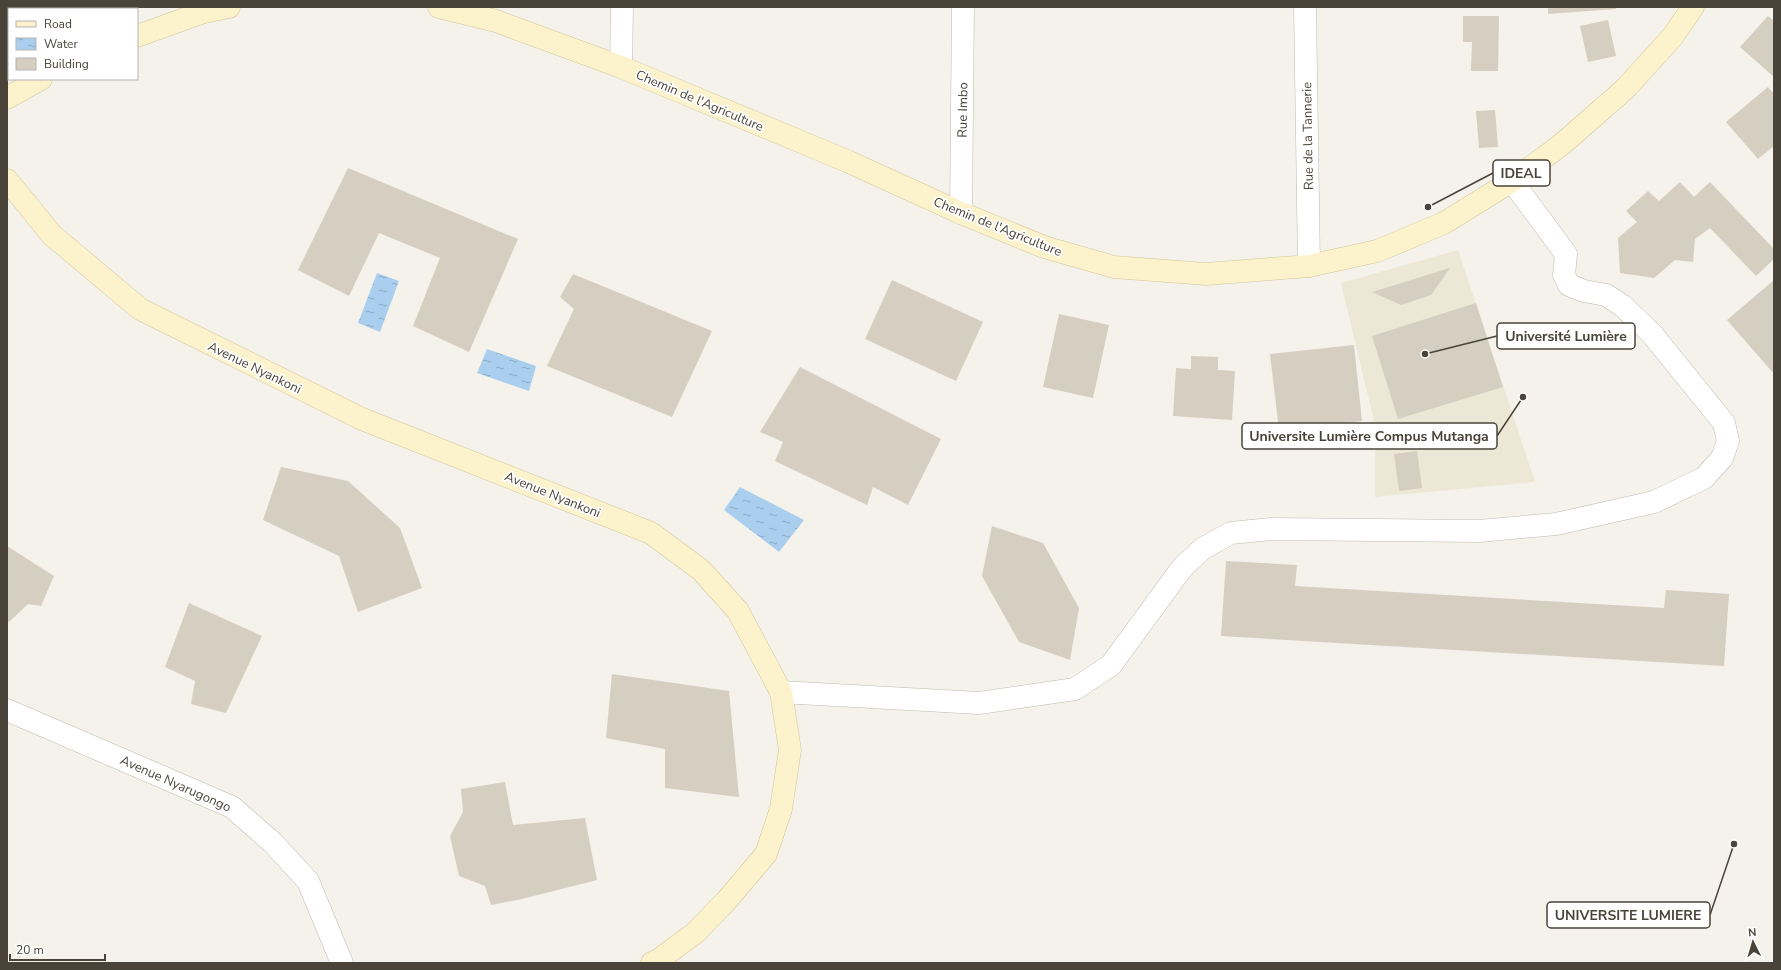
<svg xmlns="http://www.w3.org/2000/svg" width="1781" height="970" viewBox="0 0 1781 970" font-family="'Nunito Sans',sans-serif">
  <defs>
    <pattern id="water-ripples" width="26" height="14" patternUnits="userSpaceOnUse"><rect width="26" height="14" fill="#aacfee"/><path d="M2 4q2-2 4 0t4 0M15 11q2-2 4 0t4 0" fill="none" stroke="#8caac2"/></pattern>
  </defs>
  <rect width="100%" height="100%" fill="#f5f2eb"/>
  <path fill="#ede7d5" d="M 1458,250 L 1535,482 L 1375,497 L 1375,425 L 1341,283 Z"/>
  <path fill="url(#water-ripples)" d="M 377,273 L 399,281 L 380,332 L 358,323 Z
    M 487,349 L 536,366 L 529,391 L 477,373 Z
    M 740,487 L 804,520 L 779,552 L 724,510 Z"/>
  <path fill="#d6cec1" d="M 1548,7 L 1616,7 L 1616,9 L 1548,14 Z
    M 1463,16 L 1499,16 L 1498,71 L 1471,71 L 1472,42 L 1463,42 Z
    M 1768,16 L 1774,21 L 1774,77 L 1740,47 Z
    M 1608,20 L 1616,56 L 1588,62 L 1580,26 Z
    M 1768,87 L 1774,94 L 1774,146 L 1758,159 L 1726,122 Z
    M 1495,110 L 1498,147 L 1479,148 L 1476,111 Z
    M 348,168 L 518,239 L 469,352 L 413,326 L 440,258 L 379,233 L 349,296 L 298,270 Z
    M 1680,182 L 1694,197 L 1710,182 L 1774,249 L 1774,259 L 1756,276 L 1710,228 L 1695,239 L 1693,262 L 1675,260 L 1654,278 L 1620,273 L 1618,238 L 1637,222 L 1626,211 L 1648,191 L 1659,201 Z
    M 1450,268 L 1431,295 L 1401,305 L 1372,292 Z
    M 573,274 L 712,331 L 672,417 L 547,366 L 574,309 L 560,297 Z
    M 892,280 L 983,322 L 956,381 L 865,339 Z
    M 1774,280 L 1774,374 L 1727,320 Z
    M 1476,303 L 1503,387 L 1398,419 L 1372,336 Z
    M 1059,314 L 1109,325 L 1093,398 L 1043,387 Z
    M 1354,345 L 1362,421 L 1279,430 L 1270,354 Z
    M 1191,356 L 1218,357 L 1218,370 L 1235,371 L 1232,420 L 1173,416 L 1176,368 L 1191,369 Z
    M 800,367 L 941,439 L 908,505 L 873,487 L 867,505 L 775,461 L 783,442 L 760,432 Z
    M 1417,451 L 1422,488 L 1399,491 L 1394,454 Z
    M 281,467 L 348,481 L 400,528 L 422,588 L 358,612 L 339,556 L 263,520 Z
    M 992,526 L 1043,543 L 1079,608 L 1070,660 L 1019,642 L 982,576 Z
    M 7,546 L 54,576 L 41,606 L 28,604 L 9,622 L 7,620 Z
    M 1226,561 L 1297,565 L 1295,586 L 1664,608 L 1666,590 L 1729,594 L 1724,666 L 1221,636 Z
    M 189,603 L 262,636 L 226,713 L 191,704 L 195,681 L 165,667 Z
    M 612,674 L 729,691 L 739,797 L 665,788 L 665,749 L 606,738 Z
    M 505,782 L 513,825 L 585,818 L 597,880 L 522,899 L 491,905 L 485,886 L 459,876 L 450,836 L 463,812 L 461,789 Z"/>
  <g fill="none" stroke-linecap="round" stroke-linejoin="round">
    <g stroke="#c0baad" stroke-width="23">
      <path id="street" d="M 1305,7 L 1309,266
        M 621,67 L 622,7
        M 961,213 L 963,7
        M 781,692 L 979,703 L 1075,689 L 1111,665 L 1182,568 L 1202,549 L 1231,533 L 1271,529 L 1479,531 L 1556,524 L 1654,502 L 1704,478 L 1722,458 L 1728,441 L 1724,423 L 1652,334 L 1623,306 L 1606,295 L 1584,291 L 1569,285 L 1564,275 L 1566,254 L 1512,181
        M 7,710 L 232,807 L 273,843 L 308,881 L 342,963"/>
    </g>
    <g stroke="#d2c79c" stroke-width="23">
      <path id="secondary" d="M 439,7 L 496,21 L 621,67 L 847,161 L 961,213 L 1044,247 L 1114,267 L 1206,274 L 1309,266 L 1377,251 L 1444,223 L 1512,181 L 1561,145 L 1625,89 L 1673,36 L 1693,7
        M 137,36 L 204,12 L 229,7
        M 7,98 L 41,79
        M 7,180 L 52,235 L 140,309 L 362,419 L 651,533 L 701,570 L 738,611 L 781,692 L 790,750 L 781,809 L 766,854 L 727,900 L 695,933 L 657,961 L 652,963"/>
    </g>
    <use href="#street" stroke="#fff" stroke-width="22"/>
    <use href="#secondary" stroke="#fcf3cd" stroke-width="22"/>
  </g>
  <g text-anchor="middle" stroke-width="3.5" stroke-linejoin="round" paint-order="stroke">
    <g font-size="13" fill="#494339" stroke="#fff">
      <text transform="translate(700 100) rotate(23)" y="5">Chemin de l'Agriculture</text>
      <text transform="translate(962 110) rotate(-89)" y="5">Rue Imbo</text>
      <text transform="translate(1307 136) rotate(-91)" y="5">Rue de la Tannerie</text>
      <text transform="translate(998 226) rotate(22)" y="5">Chemin de l'Agriculture</text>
      <text transform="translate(255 367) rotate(26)" y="5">Avenue Nyankoni</text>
      <text transform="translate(553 494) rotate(22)" y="5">Avenue Nyankoni</text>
      <text transform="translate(176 783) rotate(24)" y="5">Avenue Nyarugongo</text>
    </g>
  </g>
  <path fill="none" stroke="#494339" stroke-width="1.5" d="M1428 207L1493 173M1425 354L1497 336M1523 397L1497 436M1734 844L1710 915"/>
  <g fill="#494339" stroke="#fff" stroke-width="1.5">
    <circle cx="1428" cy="207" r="4"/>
    <circle cx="1425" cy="354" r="4"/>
    <circle cx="1523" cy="397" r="4"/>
    <circle cx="1734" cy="844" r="4"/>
  </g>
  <g fill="#fff" stroke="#494339" stroke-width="1.5">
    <rect x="1493" y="160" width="57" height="26" rx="4"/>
    <rect x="1497" y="323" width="138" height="26" rx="4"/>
    <rect x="1242" y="423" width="255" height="26" rx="4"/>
    <rect x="1547" y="902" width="163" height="26" rx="4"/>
  </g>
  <g font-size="14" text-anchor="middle" font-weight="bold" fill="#494339">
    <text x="1521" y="178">IDEAL</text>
    <text x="1566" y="341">Université Lumière</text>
    <text x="1369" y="441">Universite Lumière Compus Mutanga</text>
    <text x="1628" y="920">UNIVERSITE LUMIERE</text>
  </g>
  <rect width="1781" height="970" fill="none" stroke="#494339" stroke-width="16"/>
  <rect x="8" y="8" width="130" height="72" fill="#ffffff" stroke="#b6b4b0"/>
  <rect x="16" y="21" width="20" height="6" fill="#fcf3cd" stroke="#b6b4b0"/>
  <text x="44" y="28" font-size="12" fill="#494339">Road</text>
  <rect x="16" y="38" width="20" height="12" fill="url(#water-ripples)" stroke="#b6b4b0"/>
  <text x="44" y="48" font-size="12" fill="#494339">Water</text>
  <rect x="16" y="58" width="20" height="12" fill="#d6cec1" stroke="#b6b4b0"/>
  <text x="44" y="68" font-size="12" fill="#494339">Building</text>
  <g transform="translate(1753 942) rotate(355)" stroke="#ffffff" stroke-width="3" paint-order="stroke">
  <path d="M0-3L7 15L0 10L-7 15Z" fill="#494339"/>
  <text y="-6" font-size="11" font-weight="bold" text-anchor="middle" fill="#494339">N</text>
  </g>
  <path d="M10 954v6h95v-6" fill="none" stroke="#494339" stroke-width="2"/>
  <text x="16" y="954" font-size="12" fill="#494339" stroke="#ffffff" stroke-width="3" paint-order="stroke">20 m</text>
</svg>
